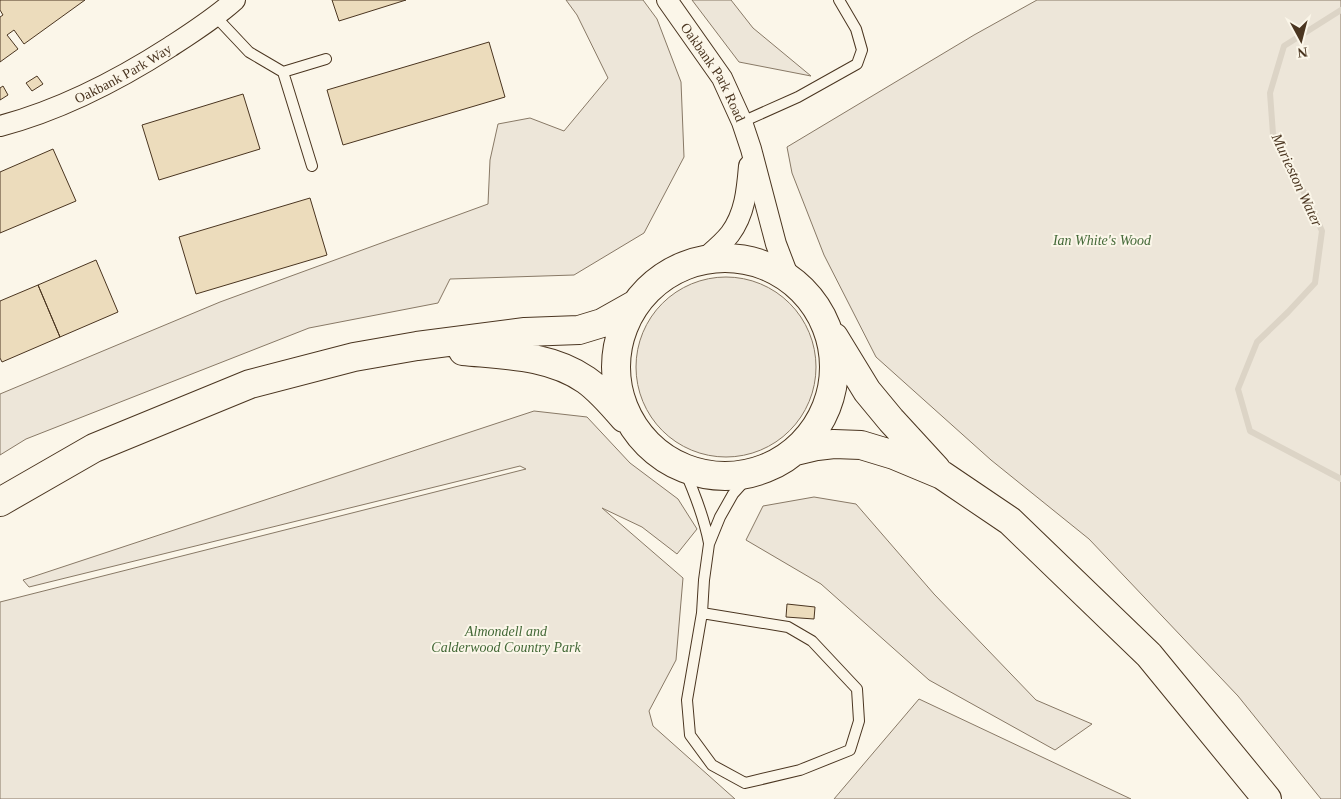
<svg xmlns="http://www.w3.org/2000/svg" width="1341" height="799" viewBox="0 0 1341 799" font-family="Georgia,serif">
  <rect width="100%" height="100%" fill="#fbf6e9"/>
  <path fill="#ede6d9" stroke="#887966" d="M 566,0 L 643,0 L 657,19 L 681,82 L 684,157 L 644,233 L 574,275 L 450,279 L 438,303 L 309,328 L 26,439 L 0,455 L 0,394 L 220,302 L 488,204 L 490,160 L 498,124 L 530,118 L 564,131 L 608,78 L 577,15 Z
    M 692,0 L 731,0 L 753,28 L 811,76 L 739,62 Z
    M 1037,0 L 1341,0 L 1341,799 L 1321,799 L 1238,696 L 1089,539 L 991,460 L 876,357 L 824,255 L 792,173 L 787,147 L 974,35 Z
    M636 367a90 90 0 1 1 180 0a90 90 0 1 1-180 0Z
    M 534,411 L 587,417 L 630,463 L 678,499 L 697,529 L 677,554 L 642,527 L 602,508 L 683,578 L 676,660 L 649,711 L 653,726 L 735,799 L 0,799 L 0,602 L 526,469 L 520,466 L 29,587 L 23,580 Z
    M 814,497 L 856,504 L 934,594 L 1036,700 L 1092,724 L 1055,750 L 929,680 L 821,584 L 746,540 L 763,506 Z
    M 919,699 L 1131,799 L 834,799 Z"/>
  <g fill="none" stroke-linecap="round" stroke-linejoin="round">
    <path stroke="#dcd4c6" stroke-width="6" d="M 1341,10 L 1284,46 L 1270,93 L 1273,134 L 1307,198 L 1322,231 L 1315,283 L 1288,312 L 1257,342 L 1238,389 L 1250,431 L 1341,479"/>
  </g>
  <path fill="#ecdcbc" stroke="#4a3520" d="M 0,0 L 85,0 L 24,44 L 14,30 L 7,35 L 18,49 L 0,62 L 0,17 L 3,15 L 0,10 Z
    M 332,0 L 406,0 L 339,21 Z
    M 489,42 L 505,97 L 343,145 L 327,90 Z
    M 37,76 L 43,84 L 32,91 L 26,83 Z
    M 3,86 L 8,95 L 0,100 L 0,88 Z
    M 243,94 L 260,149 L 159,180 L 142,125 Z
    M 53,149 L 76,201 L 0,233 L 0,172 Z
    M 310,198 L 327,255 L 196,294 L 179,237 Z
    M 96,260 L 118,312 L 60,337 L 38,285 Z
    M 38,285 L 60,337 L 2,362 L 0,358 L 0,301 Z
    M 787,604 L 815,607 L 814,619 L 786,617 Z"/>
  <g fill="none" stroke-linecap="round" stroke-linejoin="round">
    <g stroke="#4a3520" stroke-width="12">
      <path id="lane" d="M 216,17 L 249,52 L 283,72 L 326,59
        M 283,72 L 312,166
        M 742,122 L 798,97 L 857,64 L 862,50 L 856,29 L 839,0
        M 684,469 C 695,494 704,517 709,543
        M 702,613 L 788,627 L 812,641 L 857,689 L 859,721 L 850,750 L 800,770 L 745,783 L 712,765 L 690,735 L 687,700 L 702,613 L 704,580 L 709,544 L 720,517 L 733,494 L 751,474"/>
    </g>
    <g stroke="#4a3520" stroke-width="22">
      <g id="street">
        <path id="s1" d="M 667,0 L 722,78 L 742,122 L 751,149 L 776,244 L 789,278"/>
        <path id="s2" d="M 0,126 C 61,110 117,81 170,47 C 193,32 215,18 235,0"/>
        <path d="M 704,259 C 713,251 723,243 730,234 C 745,214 747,190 749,166"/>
      </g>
    </g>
    <g stroke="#4a3520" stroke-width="30">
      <path id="primary" d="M616 367a109 109 0 1 1 218 0a109 109 0 1 1-218 0Z
        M 834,337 L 867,391 L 891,420 L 936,469
        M 463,351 C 504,355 550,355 586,380 C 600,390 612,404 624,418
        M 796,451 L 817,446 L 834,444 L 861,445 L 894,455 L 942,475 L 1010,521 L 1149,655 L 1267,799
        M 0,502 L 94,448 L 250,384 L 354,357 L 417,346 L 525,332 L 579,330 L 602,323 L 634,305"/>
    </g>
    <use href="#lane" stroke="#fbf6e9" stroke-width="10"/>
    <use href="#street" stroke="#fbf6e9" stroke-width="20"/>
    <use href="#primary" stroke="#fbf6e9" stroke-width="28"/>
  </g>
  <g text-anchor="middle" stroke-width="4" stroke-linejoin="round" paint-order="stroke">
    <g font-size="14" fill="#4a3520" stroke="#fbf6e9">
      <text dy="5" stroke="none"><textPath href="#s2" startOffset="134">Oakbank Park Way</textPath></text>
      <text dy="5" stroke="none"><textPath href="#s1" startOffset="86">Oakbank Park Road</textPath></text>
    </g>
    <g font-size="14" font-style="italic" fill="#436837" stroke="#fbf6e9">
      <text x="1102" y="245">Ian White's Wood</text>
      <text x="506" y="636">Almondell and<tspan x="506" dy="16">Calderwood Country Park</tspan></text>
    </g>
    <g font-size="15" font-style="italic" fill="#4a3520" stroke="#fbf6e9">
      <text transform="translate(1297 180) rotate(65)" y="5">Murieston Water</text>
    </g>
  </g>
  <g transform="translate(1301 40) rotate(173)" stroke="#fbf6e9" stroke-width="4" paint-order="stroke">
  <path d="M0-4L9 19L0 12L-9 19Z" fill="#4a3520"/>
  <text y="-8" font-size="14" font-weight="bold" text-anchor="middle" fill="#4a3520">N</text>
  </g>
</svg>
